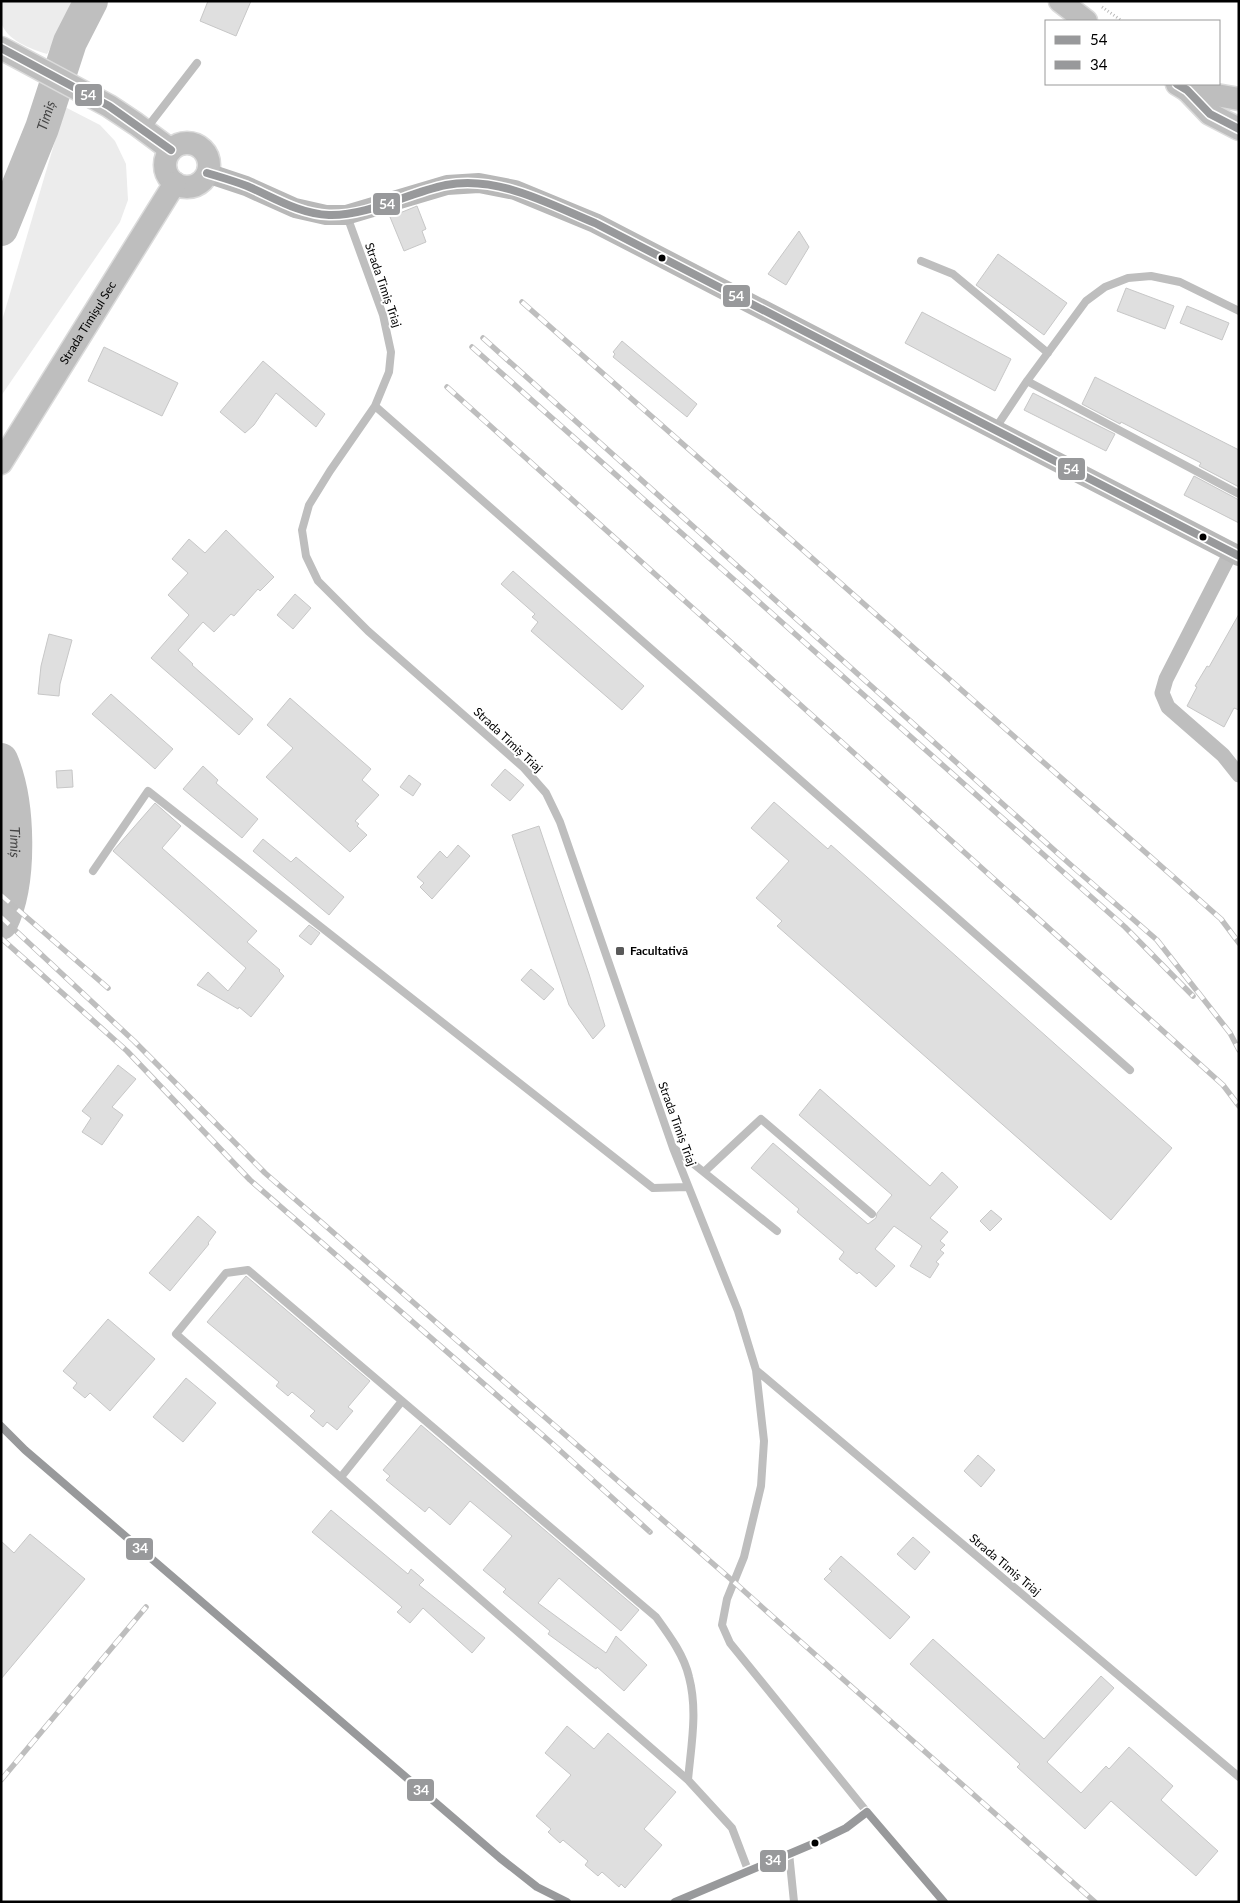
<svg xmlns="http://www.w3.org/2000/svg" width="1240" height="1903" viewBox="0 0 1240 1903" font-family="Lato,sans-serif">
  <rect width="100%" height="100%" fill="#fff"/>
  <path fill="#ececec" d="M 1,1 L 76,1 L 47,54 C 31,49 6,40 1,22 C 0,16 1,7 1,1 Z
    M 65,107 L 100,125 L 115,141 L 126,164 L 128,200 L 120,222 L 1,396 L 1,324 Z"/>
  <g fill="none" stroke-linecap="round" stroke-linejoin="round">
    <g stroke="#bfbfbf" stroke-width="34">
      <path id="s1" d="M 1,229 L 42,128 L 70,42 L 91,1"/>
      <path id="s2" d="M 1,760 C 19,802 21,882 1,923"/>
    </g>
  </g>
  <path fill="#dfdfdf" stroke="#c7c7c7" d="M 208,1 L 251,1 L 236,36 L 200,21 Z
    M 417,206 L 426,229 L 422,231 L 426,242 L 404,251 L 390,217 Z
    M 799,231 L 809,247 L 786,285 L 768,274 Z
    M 998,254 L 1067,303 L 1044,335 L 976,285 Z
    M 1126,288 L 1174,306 L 1165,329 L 1117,311 Z
    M 1187,306 L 1229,323 L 1222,340 L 1180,323 Z
    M 922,312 L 1011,359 L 995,391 L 905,343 Z
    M 622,341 L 697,404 L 687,417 L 613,357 L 615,354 L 613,352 Z
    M 104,347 L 178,383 L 162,416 L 88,381 Z
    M 263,361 L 325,414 L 316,427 L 276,393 L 254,425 L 245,433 L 220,412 Z
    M 1095,377 L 1239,450 L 1239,487 L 1199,466 L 1201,463 L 1121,422 L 1120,424 L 1082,404 Z
    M 1033,393 L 1115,434 L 1106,451 L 1024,410 Z
    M 1194,476 L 1239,500 L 1239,523 L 1184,495 Z
    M 226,530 L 274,577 L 260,591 L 258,589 L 234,616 L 231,614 L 214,632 L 203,622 L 178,650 L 193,664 L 192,665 L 253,719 L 239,735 L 151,658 L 189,615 L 168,595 L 188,573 L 172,559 L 189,539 L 205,553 Z
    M 513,571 L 644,686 L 622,710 L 531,631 L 538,622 L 532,617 L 535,614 L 501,584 Z
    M 295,594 L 311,608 L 293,629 L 277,615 Z
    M 1239,614 L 1239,710 L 1234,708 L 1224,727 L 1187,706 L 1197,687 L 1195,686 L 1207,666 L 1209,667 Z
    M 49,634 L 72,640 L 60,684 L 59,696 L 38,694 L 41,666 Z
    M 111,694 L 173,749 L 155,769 L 92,714 Z
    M 290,698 L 371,769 L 362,780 L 379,795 L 355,821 L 359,824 L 357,826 L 367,835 L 350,852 L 266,777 L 293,748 L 267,725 Z
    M 203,766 L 218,780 L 216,783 L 258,819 L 242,838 L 183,789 Z
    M 505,769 L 524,785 L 510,801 L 491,785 Z
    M 72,770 L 73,787 L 57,788 L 56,771 Z
    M 409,775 L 421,784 L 413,796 L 400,787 Z
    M 774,802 L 828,849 L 831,845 L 1172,1148 L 1111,1220 L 777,926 L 782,921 L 756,898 L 789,861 L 751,828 Z
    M 155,803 L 181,826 L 162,848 L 257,931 L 247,942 L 280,970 L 279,971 L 284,976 L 251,1017 L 239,1007 L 238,1009 L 197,985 L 208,972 L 228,991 L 246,968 L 113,851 Z
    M 539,826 L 589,974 L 605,1026 L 593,1039 L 569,1005 L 512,835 Z
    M 263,839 L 291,862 L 296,857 L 344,897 L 329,915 L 253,851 Z
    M 458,845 L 470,856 L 432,899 L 420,887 L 424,883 L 417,877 L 440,851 L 447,858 Z
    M 309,925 L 320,933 L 311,945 L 299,936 Z
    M 531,969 L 554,989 L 544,1000 L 521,980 Z
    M 118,1065 L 136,1079 L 112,1107 L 123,1115 L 102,1145 L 82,1132 L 91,1118 L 82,1111 Z
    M 820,1089 L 930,1186 L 942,1172 L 958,1187 L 930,1218 L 948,1232 L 940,1241 L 945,1245 L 940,1250 L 944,1253 L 936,1262 L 939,1264 L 930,1278 L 910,1266 L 922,1246 L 894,1226 L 875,1249 L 895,1266 L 876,1287 L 859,1272 L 857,1274 L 839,1259 L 844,1252 L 797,1212 L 799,1209 L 751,1168 L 773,1143 L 868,1224 L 876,1218 L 877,1213 L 892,1195 L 799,1115 Z
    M 991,1210 L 1002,1219 L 990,1231 L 980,1221 Z
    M 198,1216 L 216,1232 L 208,1243 L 209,1244 L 170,1291 L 149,1273 Z
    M 246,1276 L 370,1381 L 348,1407 L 353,1411 L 337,1430 L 327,1422 L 323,1427 L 310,1416 L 315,1411 L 292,1392 L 288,1396 L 276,1386 L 279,1382 L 207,1322 Z
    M 108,1319 L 155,1359 L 110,1411 L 90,1393 L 85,1398 L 73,1388 L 77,1383 L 63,1371 Z
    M 186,1378 L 216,1403 L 183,1442 L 153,1417 Z
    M 421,1425 L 639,1610 L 621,1631 L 559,1578 L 538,1603 L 606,1653 L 616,1636 L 647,1665 L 624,1691 L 597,1667 L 596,1669 L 548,1634 L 550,1631 L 503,1592 L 506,1589 L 483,1570 L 512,1536 L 470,1501 L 450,1525 L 429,1507 L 425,1512 L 386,1480 L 390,1476 L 383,1470 Z
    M 978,1455 L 995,1470 L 981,1487 L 964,1471 Z
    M 331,1510 L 408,1574 L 411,1569 L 424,1580 L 419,1585 L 485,1638 L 472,1653 L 423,1608 L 410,1623 L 397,1612 L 402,1607 L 312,1532 Z
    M 30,1534 L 85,1579 L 1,1679 L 1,1541 L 14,1553 Z
    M 913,1537 L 930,1552 L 915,1570 L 897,1554 Z
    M 841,1556 L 910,1617 L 890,1639 L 824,1579 L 832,1571 L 829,1569 Z
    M 933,1639 L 1044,1739 L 1101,1676 L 1114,1688 L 1047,1762 L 1081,1793 L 1106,1766 L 1109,1769 L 1129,1747 L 1173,1786 L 1161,1800 L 1218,1851 L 1196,1876 L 1111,1801 L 1085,1829 L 1017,1767 L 1020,1764 L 910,1664 Z
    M 567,1726 L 594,1749 L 608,1733 L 676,1792 L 644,1829 L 662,1845 L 625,1888 L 621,1884 L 619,1887 L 602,1872 L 598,1876 L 585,1865 L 588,1861 L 563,1840 L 560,1843 L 548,1832 L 551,1829 L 536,1816 L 571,1775 L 545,1753 Z"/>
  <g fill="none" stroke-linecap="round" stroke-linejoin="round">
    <g stroke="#dbdbdb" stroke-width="25">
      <g id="primary">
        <path d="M 1060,1 L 1086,21"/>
        <path d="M 1,48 L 109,106 L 136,124 L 171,150"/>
        <path d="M 1177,84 L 1187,90 L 1210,114 L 1239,129"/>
        <path d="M 1187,90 L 1239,99"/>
        <circle cx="187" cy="165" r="22"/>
        <path id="s3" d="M 1,463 L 175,183"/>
      </g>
    </g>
    <path stroke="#b9b9b9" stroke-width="3" stroke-dasharray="1 2.5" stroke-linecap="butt" d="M 1102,7 L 1122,21"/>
    <path stroke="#bebebe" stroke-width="8" d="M 146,129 L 197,63
      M 347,216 L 383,315 L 391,352 L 389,372 L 375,406 L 330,471 L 309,505 L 302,530 L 306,556 L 318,581 L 368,631 L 524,768 L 546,793 L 560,822 L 673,1148 L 738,1311 L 756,1370 L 764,1441 L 761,1486 L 744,1557 L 727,1599 L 722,1625 L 730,1643 L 867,1812 L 944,1902
      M 921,261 L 953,274 L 1048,353
      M 1027,381 L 1239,494
      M 375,406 L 1130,1070
      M 995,429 L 1027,381 L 1086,301 L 1105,287 L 1128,278 L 1151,276 L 1180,282 L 1239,311
      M 93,871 L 148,791 L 653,1188 L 688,1187
      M 675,1149 L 777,1231
      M 704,1172 L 761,1119 L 872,1214
      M 756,1370 L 1239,1777
      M 1,1426 L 25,1450 L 500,1858 L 537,1887 L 568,1902
      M 341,1477 L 402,1401
      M 688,1780 C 691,1746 698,1711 689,1677 C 684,1655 669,1635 656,1617 L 248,1270 L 226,1273 L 176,1334 L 688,1780 L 732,1828 L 748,1870
      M 789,1853 L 794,1902
      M 674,1902 L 815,1843 L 846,1828 L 867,1812"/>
    <path stroke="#bebebe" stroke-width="15" d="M 1231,552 L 1166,679 L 1162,693 L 1168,707 L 1223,755 L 1239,775"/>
    <path stroke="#b8b8b8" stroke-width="20" d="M 207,173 L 246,186 L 295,208 L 326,215 L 346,215 L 447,185 L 479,183 L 515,190 L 595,223 L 1239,556"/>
    <use href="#primary" stroke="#bebebe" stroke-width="22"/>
    <g stroke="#bebebe" stroke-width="5.5">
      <path id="rail" d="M 522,302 L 1221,919 L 1239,943
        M 483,338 L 1072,866 L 1157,940 L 1230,1033 L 1239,1050
        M 472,347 L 1125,927 L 1193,996
        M 447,387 L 1223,1085 L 1239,1106
        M 1,895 L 108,988
        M 1,917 L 134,1041 L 265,1173 L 734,1582 L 801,1642 L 1095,1902
        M 1,938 L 127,1051 L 250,1180 L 555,1446 L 650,1532
        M 1,1780 L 146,1607"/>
    </g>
    <use href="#rail" stroke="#fff" stroke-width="4" stroke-dasharray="11" stroke-linecap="butt"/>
    <g stroke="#fff" stroke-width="11">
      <path id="bus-1" d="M 1,48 L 109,106 L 171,150
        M 1177,84 L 1187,90 L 1210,114 L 1239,129
        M 207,173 C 220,177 234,181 247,186 C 273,197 299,214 329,215 C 369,216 407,193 446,185 C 498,175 549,204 595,223 L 1239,556"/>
    </g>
    <g stroke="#fff" stroke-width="11">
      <path id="bus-2" d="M 1,1426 L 25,1450 L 500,1858 L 537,1887 L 567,1902
        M 867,1812 L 944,1902
        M 675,1902 L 815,1843 L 846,1828 L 867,1812"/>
    </g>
    <use href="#bus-1" stroke="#98999b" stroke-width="8"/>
    <use href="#bus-2" stroke="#98999b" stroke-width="8"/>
  </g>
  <g fill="#000" stroke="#fff" stroke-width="2">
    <circle cx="662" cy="258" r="4.5"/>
    <circle cx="1203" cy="537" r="4.5"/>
    <circle cx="815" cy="1843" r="4.5"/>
  </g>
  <rect fill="#595959" stroke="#fff" stroke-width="2" x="615" y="946" width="10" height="10" rx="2.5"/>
  <g text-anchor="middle" stroke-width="4" stroke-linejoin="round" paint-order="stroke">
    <g font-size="12" fill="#000" stroke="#fff">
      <text transform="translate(383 285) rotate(71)" y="4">Strada Timiș Triaj</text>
      <text dy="4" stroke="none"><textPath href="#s3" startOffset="165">Strada Timișul Sec</textPath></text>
      <text transform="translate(508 740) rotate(43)" y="4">Strada Timiș Triaj</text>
      <text transform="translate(677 1124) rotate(70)" y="4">Strada Timiș Triaj</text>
      <text transform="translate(1005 1565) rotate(40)" y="4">Strada Timiș Triaj</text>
    </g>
    <g font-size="12" font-weight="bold" fill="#000" stroke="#fff" text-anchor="start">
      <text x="630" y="955">Facultativă</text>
    </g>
    <g font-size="14" font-style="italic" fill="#444" stroke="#fff">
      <text dy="5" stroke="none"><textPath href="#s1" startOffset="122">Timiș</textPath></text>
      <text dy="5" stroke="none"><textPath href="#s2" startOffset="84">Timiș</textPath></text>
    </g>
  </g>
  <g stroke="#fff" stroke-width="2">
    <rect x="74" y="83" width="29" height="24" rx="5" fill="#98999b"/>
    <rect x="372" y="192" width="29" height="24" rx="5" fill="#98999b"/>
    <rect x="722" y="284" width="29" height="24" rx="5" fill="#98999b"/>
    <rect x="1057" y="457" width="29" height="24" rx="5" fill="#98999b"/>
    <rect x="125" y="1537" width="29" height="24" rx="5" fill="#98999b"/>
    <rect x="406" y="1778" width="29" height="24" rx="5" fill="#98999b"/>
    <rect x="759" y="1849" width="28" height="24" rx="5" fill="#98999b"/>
  </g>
  <g font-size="14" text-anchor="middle" font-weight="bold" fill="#fff">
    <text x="88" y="100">54</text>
    <text x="387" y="209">54</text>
    <text x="736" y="301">54</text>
    <text x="1071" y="474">54</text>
    <text x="140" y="1553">34</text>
    <text x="421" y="1795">34</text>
    <text x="773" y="1865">34</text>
  </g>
  <rect width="1240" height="1903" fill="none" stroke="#000000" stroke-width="5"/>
  <rect x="1045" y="20" width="175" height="65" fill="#ffffff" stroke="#999999"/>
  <rect x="1055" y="36" width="25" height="8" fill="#98999b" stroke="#999999"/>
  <text x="1090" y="45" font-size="15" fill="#000000">54</text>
  <rect x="1055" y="61" width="25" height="8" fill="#98999b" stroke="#999999"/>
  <text x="1090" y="70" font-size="15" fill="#000000">34</text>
</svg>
